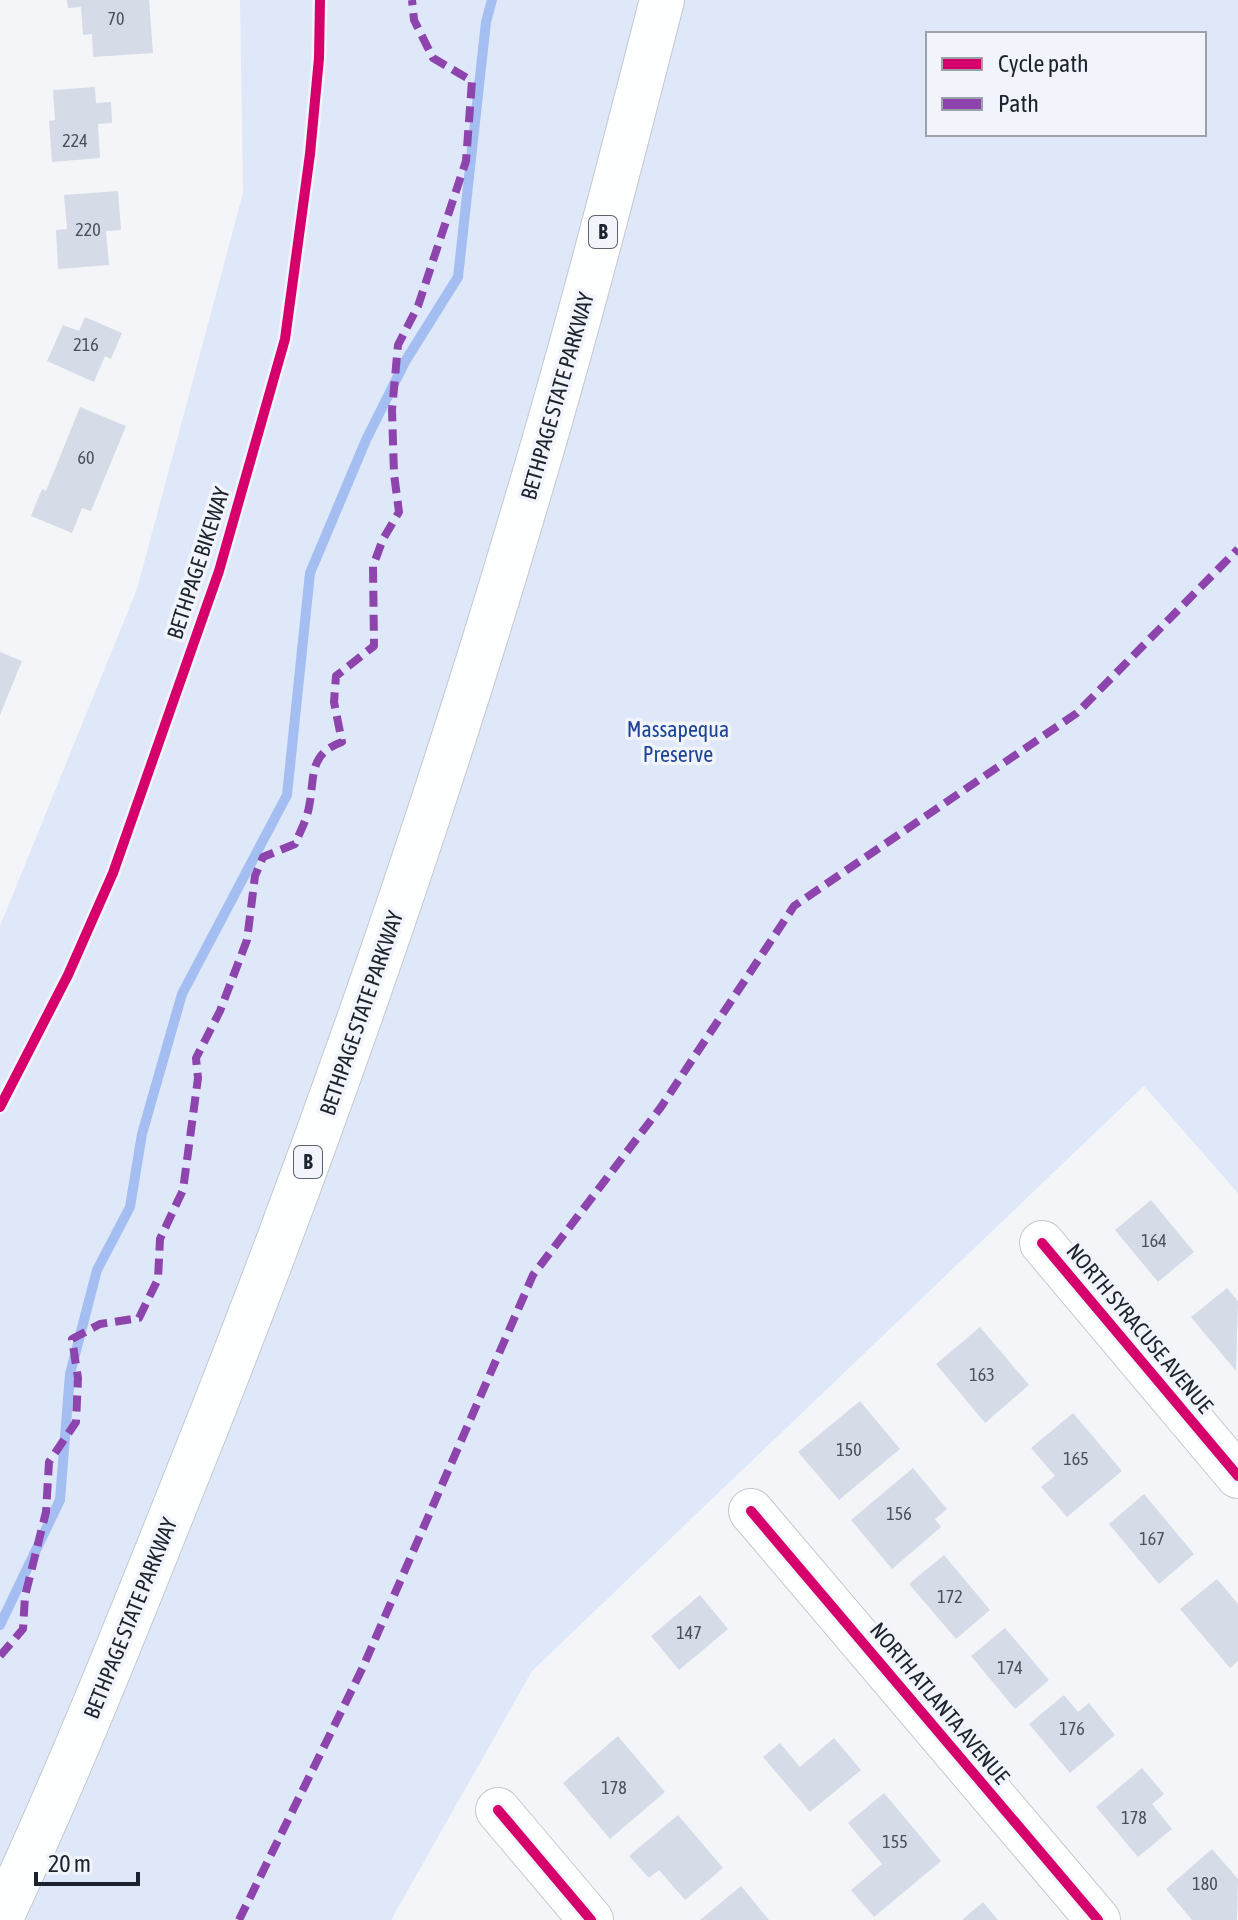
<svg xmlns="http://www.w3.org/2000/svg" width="1238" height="1920" viewBox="0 0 1238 1920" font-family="'Asap Condensed',sans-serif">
  <rect width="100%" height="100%" fill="#f3f5f9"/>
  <path fill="#dfe8f9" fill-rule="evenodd" d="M 240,0 L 1238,0 L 1238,1193 L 1144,1086 L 532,1671 L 391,1920 L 0,1920 L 0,926 L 137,589 L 243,193 ZM 928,34 L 1204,34 L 1204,134 L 928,134 Z"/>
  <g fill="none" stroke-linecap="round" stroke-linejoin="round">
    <path stroke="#a4bef1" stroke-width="10" d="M 0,1625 L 60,1500 L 70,1374 L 97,1270 L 130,1207 L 142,1134 L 182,994 L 287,795 L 310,573 L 366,440 L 406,360 L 458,277 L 486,22 L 492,0"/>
  </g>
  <path fill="#d5dce8" d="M 67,0 L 149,0 L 153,53 L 93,57 L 92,34 L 83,35 L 81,7 L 68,8 Z
    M 95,87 L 96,103 L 111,102 L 112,123 L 98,124 L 100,158 L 52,162 L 49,121 L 55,120 L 53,90 Z
    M 118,191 L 121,230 L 106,231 L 109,265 L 58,269 L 56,230 L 67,229 L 64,195 Z
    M 85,317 L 122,333 L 111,359 L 105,356 L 94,382 L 47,361 L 63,325 L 79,331 Z
    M 80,407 L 126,426 L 91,511 L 82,508 L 72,533 L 31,516 L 42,489 L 46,491 Z
    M 0,652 L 22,661 L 0,715 Z
    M 1151,1200 L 1194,1252 L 1158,1282 L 1115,1230 Z
    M 1227,1288 L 1238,1301 L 1236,1371 L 1191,1317 Z
    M 980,1327 L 1029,1385 L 985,1423 L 936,1364 Z
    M 860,1401 L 900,1449 L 839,1500 L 798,1452 Z
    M 1073,1413 L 1122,1471 L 1067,1517 L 1041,1487 L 1055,1476 L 1031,1448 Z
    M 913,1468 L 947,1509 L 935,1519 L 941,1527 L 892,1569 L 851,1520 Z
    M 1144,1494 L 1194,1554 L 1159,1584 L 1109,1524 Z
    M 944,1555 L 990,1610 L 956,1639 L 909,1584 Z
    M 1217,1579 L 1238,1604 L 1238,1661 L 1230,1668 L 1180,1609 Z
    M 700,1595 L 728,1629 L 679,1670 L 651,1636 Z
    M 1005,1628 L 1049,1680 L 1015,1709 L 971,1656 Z
    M 1064,1695 L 1078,1712 L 1089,1703 L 1115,1735 L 1070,1773 L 1029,1724 Z
    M 618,1736 L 665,1792 L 610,1839 L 563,1783 Z
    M 834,1738 L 861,1770 L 810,1812 L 763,1757 L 780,1743 L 800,1767 Z
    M 1142,1768 L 1164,1794 L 1152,1804 L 1172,1829 L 1138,1857 L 1096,1807 Z
    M 884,1793 L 941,1861 L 874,1917 L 851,1890 L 882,1864 L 848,1823 Z
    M 678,1815 L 723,1868 L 685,1900 L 659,1870 L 649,1878 L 629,1856 Z
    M 1212,1849 L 1238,1879 L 1237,1920 L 1192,1920 L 1166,1889 Z
    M 741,1886 L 769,1920 L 700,1920 Z
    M 983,1902 L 998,1920 L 962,1920 Z"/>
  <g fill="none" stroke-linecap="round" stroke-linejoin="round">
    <g stroke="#c4c8cf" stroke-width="46">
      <path id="minor" d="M 1042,1243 L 1238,1476
        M 751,1511 L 1098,1920
        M 498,1810 L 591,1920"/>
    </g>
    <g stroke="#c4c8cf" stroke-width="46">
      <path id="highway" d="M 0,1920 C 65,1781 122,1639 179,1496 C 310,1171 427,839 526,503 C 576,336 619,168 662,0"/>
    </g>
    <use href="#minor" stroke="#fdfefe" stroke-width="44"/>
    <use href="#highway" stroke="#fdfefe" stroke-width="44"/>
    <path stroke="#8e44ad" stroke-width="8" stroke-dasharray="16 8" stroke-linecap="butt" d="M 0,1656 L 23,1629 L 25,1596 L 46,1512 L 49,1462 L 76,1422 L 78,1378 L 72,1339 L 100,1324 L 139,1318 L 158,1279 L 160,1239 L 183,1190 L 198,1078 L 196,1058 L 220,1011 L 247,940 L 255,876 L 263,857 L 295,844 C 300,832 307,819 309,807 C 315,777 308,754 342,742 L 334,702 L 336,676 L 374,646 L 373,566 L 383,539 L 399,512 L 394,474 L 392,410 L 398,345 L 418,306 L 466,161 L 472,81 L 433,58 L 414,20 L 412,0
      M 239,1920 L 363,1667 L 533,1275 L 661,1107 L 794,906 L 1077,713 L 1238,549"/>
    <g stroke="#f1f4fb" stroke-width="15">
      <path id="cycleway" d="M 0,1107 L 68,975 L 113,873 L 219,571 L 285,339 L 310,154 L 319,58 L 320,0
        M 1042,1243 L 1238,1476
        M 751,1511 L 1098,1920
        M 498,1810 L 591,1920"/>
    </g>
    <use href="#cycleway" stroke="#d6006c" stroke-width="10"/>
  </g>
  <g text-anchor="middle" stroke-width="7" stroke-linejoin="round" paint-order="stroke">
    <g font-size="18" fill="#4b515c">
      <text x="116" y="25">70</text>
      <text x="75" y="147">224</text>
      <text x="88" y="236">220</text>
      <text x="86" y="351">216</text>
      <text x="86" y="464">60</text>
      <text x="1154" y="1247">164</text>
      <text x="982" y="1381">163</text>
      <text x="849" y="1456">150</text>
      <text x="1076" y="1465">165</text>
      <text x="899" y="1520">156</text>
      <text x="1152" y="1545">167</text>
      <text x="950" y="1603">172</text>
      <text x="689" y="1639">147</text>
      <text x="1010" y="1674">174</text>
      <text x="1072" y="1735">176</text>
      <text x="614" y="1794">178</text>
      <text x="1134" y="1824">178</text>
      <text x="895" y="1848">155</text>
      <text x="1205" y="1890">180</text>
    </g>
    <g fill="#f1f4fb" stroke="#5d626c" stroke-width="2">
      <rect x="589" y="216" width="28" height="32" rx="6"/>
      <rect x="294" y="1146" width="28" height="32" rx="6"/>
    </g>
    <g font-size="20" font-weight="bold" fill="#1d232e">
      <text x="603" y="239">B</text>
      <text x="308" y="1169">B</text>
    </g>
    <g font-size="22" fill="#1d232e" stroke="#f1f4fb">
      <text transform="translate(557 396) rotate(-74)" y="8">BETHPAGE STATE PARKWAY</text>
      <text transform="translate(198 563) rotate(-72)" y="8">BETHPAGE BIKEWAY</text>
      <text transform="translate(361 1013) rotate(-71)" y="8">BETHPAGE STATE PARKWAY</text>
      <text transform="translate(1140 1328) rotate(50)" y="8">NORTH SYRACUSE AVENUE</text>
      <text transform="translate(130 1618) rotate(-68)" y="8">BETHPAGE STATE PARKWAY</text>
      <text transform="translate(940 1703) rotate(50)" y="8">NORTH ATLANTA AVENUE</text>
    </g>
    <g font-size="22" fill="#1d4496" stroke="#f1f4fb">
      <text x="678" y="737">Massapequa<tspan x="678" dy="25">Preserve</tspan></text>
    </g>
  </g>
  <rect x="926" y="32" width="280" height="104" fill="#f1f4fb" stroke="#9ca0a9" stroke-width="2"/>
  <rect x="942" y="58" width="40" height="12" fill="#d6006c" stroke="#9ca0a9" stroke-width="2"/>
  <text x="998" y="72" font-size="24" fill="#1d232e">Cycle path</text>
  <rect x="942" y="98" width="40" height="12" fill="#8e44ad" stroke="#9ca0a9" stroke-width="2"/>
  <text x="998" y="112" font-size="24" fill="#1d232e">Path</text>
  <path d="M36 1872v12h102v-12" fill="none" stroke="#1d232e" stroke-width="4"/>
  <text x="48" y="1872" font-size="24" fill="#1d232e" stroke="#f1f4fb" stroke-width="6" paint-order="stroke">20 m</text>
</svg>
